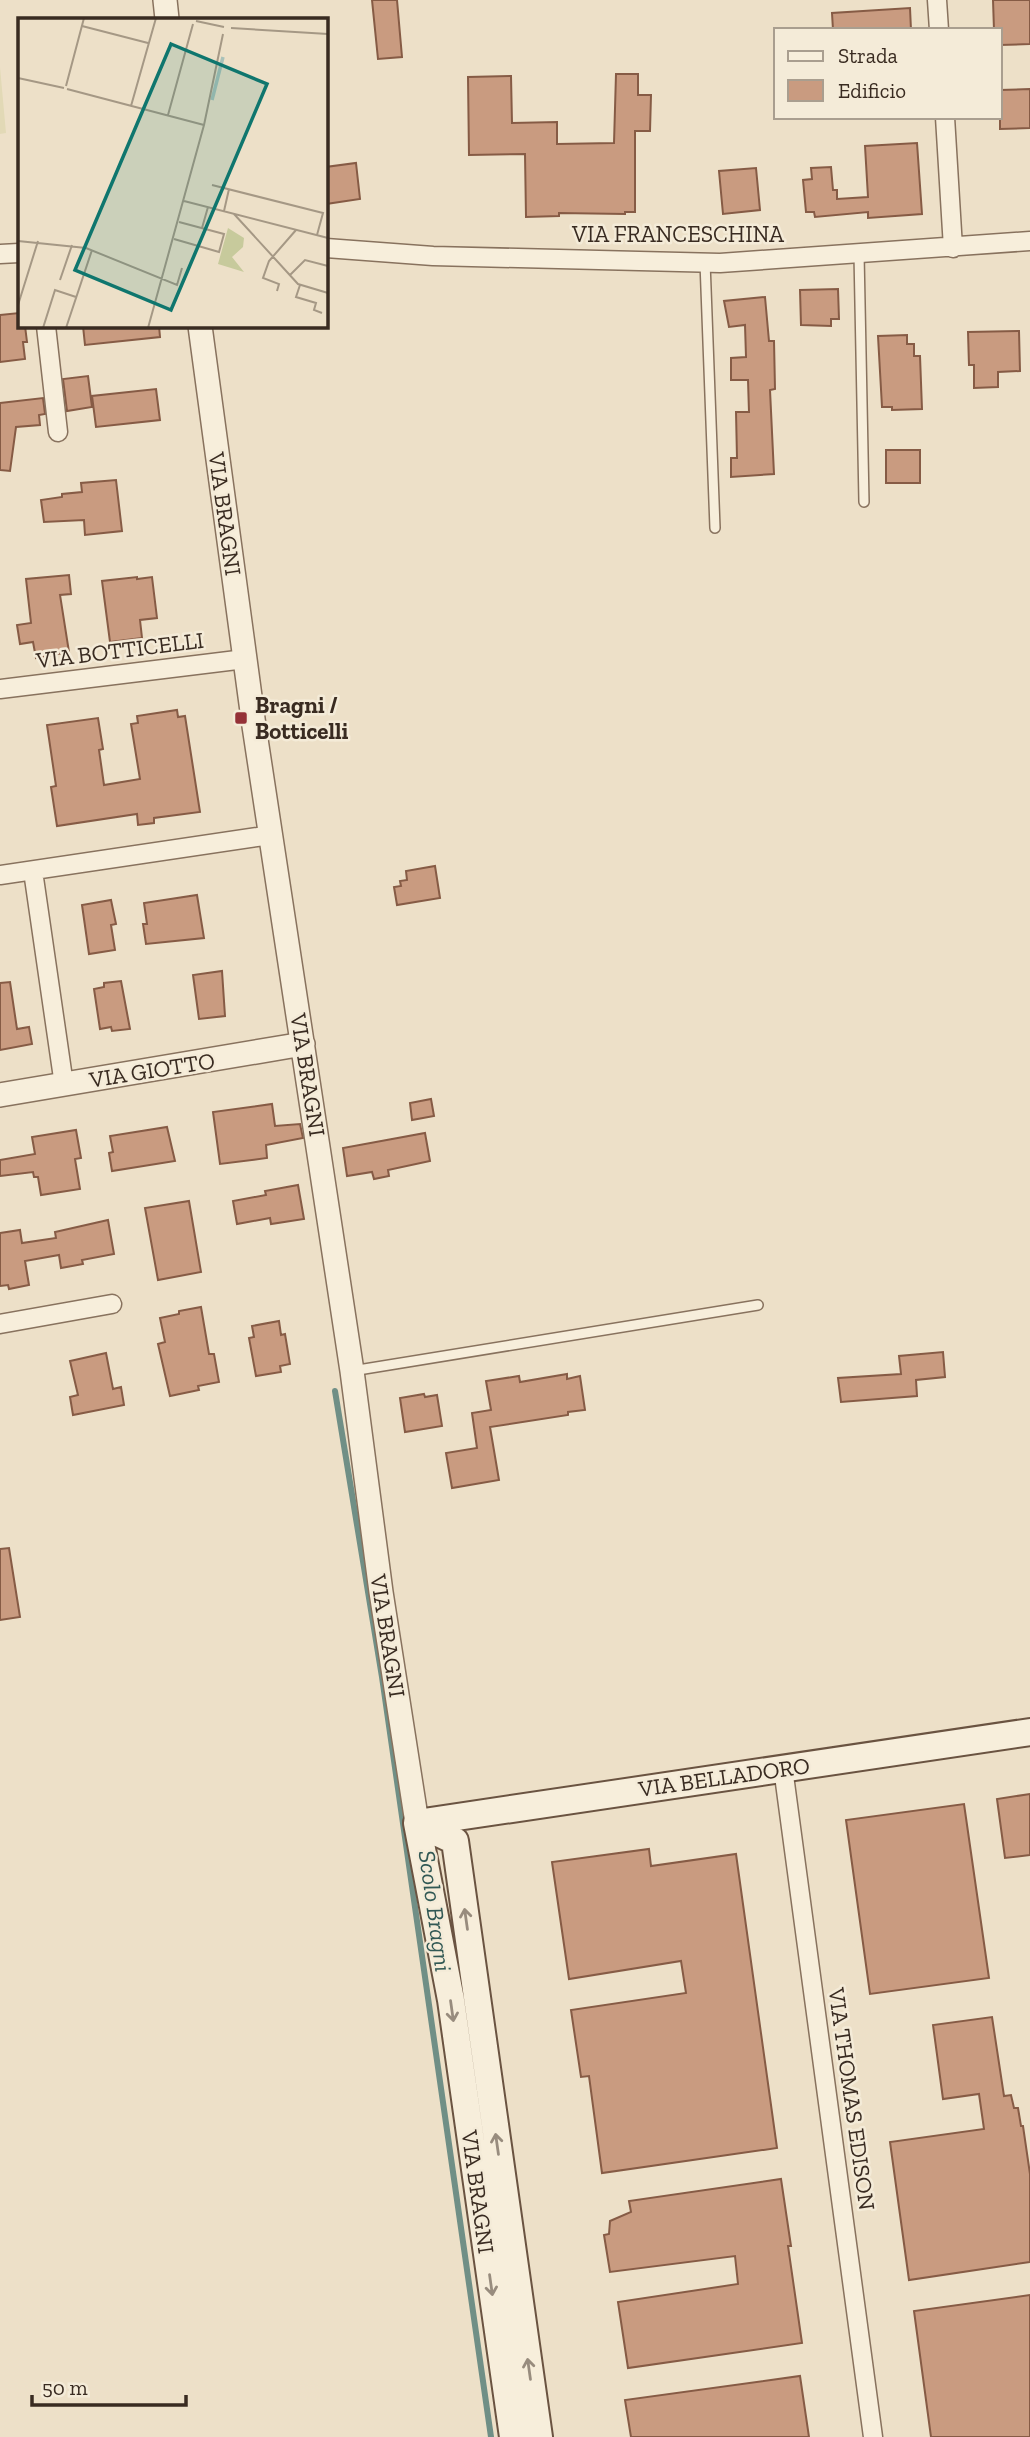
<svg xmlns="http://www.w3.org/2000/svg" width="1030" height="2437" viewBox="0 0 1030 2437" font-family="'Zilla Slab',serif">
  <rect width="100%" height="100%" fill="#ede0c8"/>
  <path fill="#e2d9b6" d="M 0,67 L 6,133 L 0,134 Z"/>
  <g fill="none" stroke-linecap="round" stroke-linejoin="round">
    <path stroke="#708f86" stroke-width="6" d="M 335,1391 L 382,1677 L 491,2437"/>
  </g>
  <path fill="#c99b80" stroke="#865b45" stroke-width="2" d="M 372,0 L 397,0 L 402,57 L 378,59 Z
    M 993,0 L 1030,0 L 1030,44 L 1000,45 L 1000,30 L 994,30 Z
    M 910,8 L 911,30 L 833,30 L 832,13 Z
    M 616,74 L 638,74 L 638,95 L 651,95 L 650,131 L 635,131 L 635,212 L 625,212 L 625,214 L 559,213 L 559,216 L 526,217 L 525,154 L 469,155 L 468,77 L 511,76 L 512,123 L 557,122 L 557,144 L 614,143 Z
    M 1030,89 L 1030,128 L 1000,129 L 1000,90 Z
    M 917,143 L 922,214 L 868,218 L 868,212 L 815,217 L 814,212 L 806,212 L 803,180 L 812,179 L 811,168 L 831,167 L 833,190 L 837,190 L 837,199 L 868,197 L 865,146 Z
    M 356,163 L 360,199 L 326,204 L 326,167 Z
    M 756,168 L 760,210 L 723,214 L 719,171 Z
    M 838,289 L 839,319 L 831,319 L 831,326 L 801,325 L 800,290 Z
    M 765,297 L 769,341 L 774,341 L 775,389 L 770,390 L 774,474 L 731,477 L 731,458 L 737,458 L 736,412 L 749,412 L 748,380 L 731,380 L 731,358 L 746,357 L 745,325 L 729,327 L 724,301 Z
    M 19,313 L 19,326 L 25,326 L 27,342 L 23,342 L 25,359 L 0,362 L 0,315 Z
    M 83,326 L 159,326 L 160,337 L 85,345 Z
    M 1019,331 L 1020,371 L 998,372 L 998,387 L 974,388 L 974,365 L 969,365 L 968,332 Z
    M 907,335 L 907,344 L 914,344 L 914,356 L 920,356 L 922,409 L 892,410 L 892,407 L 882,407 L 878,336 Z
    M 88,376 L 92,407 L 67,411 L 63,379 Z
    M 156,389 L 160,420 L 96,427 L 92,396 Z
    M 43,398 L 45,414 L 39,415 L 40,425 L 16,427 L 10,471 L 0,470 L 0,403 Z
    M 886,450 L 920,450 L 920,483 L 886,483 Z
    M 116,480 L 122,531 L 85,535 L 84,520 L 44,522 L 41,500 L 62,497 L 62,494 L 82,492 L 81,483 Z
    M 69,575 L 71,594 L 60,595 L 69,652 L 36,658 L 33,642 L 20,644 L 17,625 L 31,623 L 26,579 Z
    M 137,577 L 137,579 L 152,577 L 157,618 L 140,620 L 142,638 L 110,642 L 102,581 Z
    M 177,710 L 178,717 L 185,716 L 200,812 L 154,818 L 154,823 L 138,825 L 137,814 L 57,826 L 51,787 L 56,786 L 47,725 L 98,718 L 103,749 L 99,750 L 104,785 L 140,779 L 131,724 L 138,723 L 137,716 Z
    M 435,866 L 440,898 L 397,905 L 394,887 L 401,886 L 400,881 L 407,880 L 406,871 Z
    M 197,895 L 204,938 L 146,944 L 143,924 L 147,924 L 144,903 Z
    M 111,900 L 116,924 L 111,925 L 115,950 L 89,954 L 82,905 Z
    M 222,971 L 225,1016 L 199,1019 L 193,975 Z
    M 121,981 L 130,1029 L 112,1031 L 111,1027 L 100,1029 L 94,989 L 104,987 L 104,983 Z
    M 10,982 L 17,1029 L 29,1027 L 32,1044 L 0,1050 L 0,983 Z
    M 431,1099 L 434,1116 L 412,1120 L 410,1103 Z
    M 272,1104 L 275,1126 L 300,1124 L 303,1138 L 266,1145 L 267,1158 L 220,1164 L 213,1112 Z
    M 167,1127 L 175,1161 L 112,1171 L 109,1153 L 113,1152 L 110,1136 Z
    M 76,1130 L 81,1158 L 75,1159 L 80,1189 L 41,1195 L 38,1177 L 34,1177 L 33,1172 L 0,1176 L 0,1160 L 35,1154 L 32,1137 Z
    M 425,1133 L 430,1161 L 388,1170 L 389,1176 L 374,1179 L 372,1172 L 347,1176 L 343,1148 Z
    M 298,1185 L 304,1219 L 271,1224 L 270,1218 L 237,1224 L 233,1201 L 266,1195 L 265,1191 Z
    M 189,1201 L 201,1272 L 158,1280 L 145,1208 Z
    M 108,1220 L 114,1254 L 82,1260 L 83,1264 L 61,1268 L 59,1255 L 25,1261 L 29,1285 L 9,1289 L 8,1285 L 0,1286 L 0,1233 L 20,1230 L 22,1243 L 56,1238 L 55,1232 Z
    M 201,1307 L 209,1354 L 214,1354 L 219,1382 L 198,1386 L 199,1390 L 170,1396 L 158,1344 L 165,1342 L 160,1318 L 179,1314 L 179,1311 Z
    M 279,1321 L 281,1335 L 285,1334 L 290,1364 L 280,1366 L 281,1372 L 256,1376 L 249,1338 L 254,1337 L 252,1326 Z
    M 943,1352 L 945,1377 L 916,1380 L 917,1396 L 841,1402 L 838,1378 L 901,1374 L 899,1356 Z
    M 106,1353 L 113,1389 L 121,1387 L 124,1405 L 73,1415 L 70,1397 L 78,1395 L 70,1361 Z
    M 567,1374 L 567,1379 L 580,1376 L 585,1410 L 568,1412 L 568,1415 L 490,1427 L 499,1480 L 452,1488 L 446,1453 L 477,1448 L 472,1413 L 491,1410 L 486,1381 L 519,1376 L 520,1382 Z
    M 424,1394 L 425,1397 L 437,1395 L 442,1426 L 405,1432 L 400,1398 Z
    M 9,1548 L 20,1617 L 0,1620 L 0,1549 Z
    M 1030,1794 L 1030,1855 L 1005,1858 L 997,1799 Z
    M 964,1804 L 989,1978 L 870,1994 L 846,1820 Z
    M 649,1849 L 651,1866 L 736,1854 L 777,2148 L 602,2173 L 589,2076 L 581,2077 L 571,2010 L 686,1993 L 681,1961 L 569,1979 L 552,1862 Z
    M 992,2017 L 1004,2096 L 1011,2095 L 1014,2108 L 1018,2108 L 1021,2126 L 1023,2126 L 1030,2174 L 1030,2262 L 909,2280 L 890,2142 L 984,2129 L 979,2094 L 943,2099 L 933,2025 Z
    M 781,2179 L 791,2246 L 788,2246 L 802,2343 L 628,2368 L 618,2302 L 738,2284 L 735,2256 L 610,2272 L 604,2235 L 609,2234 L 610,2221 L 631,2212 L 629,2201 Z
    M 1030,2295 L 1030,2437 L 931,2437 L 914,2311 Z
    M 800,2376 L 809,2437 L 631,2437 L 625,2400 Z"/>
  <g fill="none" stroke-linecap="round" stroke-linejoin="round">
    <g stroke="#88725e" stroke-width="12">
      <path id="service" d="M 859,254 L 864,502
        M 705,262 L 715,528
        M 352,1371 L 758,1305"/>
    </g>
    <g stroke="#88725e" stroke-width="21">
      <path id="minor" d="M 937,0 L 939,30
        M 945,117 L 953,248
        M 326,248 L 433,256 L 720,263 L 1030,241
        M 0,254 L 19,253
        M 46,326 L 58,432
        M 0,689 L 245,659
        M 33,871 L 64,1085
        M 0,875 L 271,835
        M 0,1324 L 112,1304
        M 783,1768 L 873,2437"/>
    </g>
    <g stroke="#88725e" stroke-width="26">
      <path id="tertiary" d="M 165,0 L 167,19
        M 200,326 L 254,726 L 352,1371 L 381,1592 L 417,1823
        M 0,1095 L 303,1044"/>
    </g>
    <g stroke="#6a5341" stroke-width="30">
      <path id="secondary" d="M 417,1823 L 455,1841 L 539,2437
        M 417,1823 L 451,2000 L 513,2437
        M 417,1823 L 1030,1732"/>
    </g>
    <use href="#service" stroke="#f7eedb" stroke-width="9"/>
    <use href="#minor" stroke="#f7eedb" stroke-width="18"/>
    <use href="#tertiary" stroke="#f7eedb" stroke-width="23"/>
    <use href="#secondary" stroke="#f7eedb" stroke-width="26"/>
  </g>
  <defs><path id="oneway-shaft" d="M-6 0H5M1.5-3L5.5 0L1.5 3" fill="none" stroke-width="1.6" stroke-linecap="round" stroke-linejoin="round" transform="scale(1.75)"/></defs>
  <g stroke="#988c7e">
    <use href="#oneway-shaft" transform="translate(466 1919) rotate(-98)"/>
    <use href="#oneway-shaft" transform="translate(452 2011) rotate(82)"/>
    <use href="#oneway-shaft" transform="translate(497 2144) rotate(-98)"/>
    <use href="#oneway-shaft" transform="translate(491 2285) rotate(82)"/>
    <use href="#oneway-shaft" transform="translate(529 2369) rotate(-98)"/>
  </g>
  <rect fill="#943137" stroke="#f4ebd8" stroke-width="2.5" x="234" y="711" width="14" height="14" rx="3.5"/>
  <g text-anchor="middle" stroke-width="5" stroke-linejoin="round" paint-order="stroke">
    <g font-size="23" fill="#392b21" stroke="#f4ebd8">
      <text x="678" y="242">VIA FRANCESCHINA</text>
      <text transform="translate(225 514) rotate(82)" y="8">VIA BRAGNI</text>
      <text transform="translate(120 650) rotate(-7)" y="8">VIA BOTTICELLI</text>
      <text transform="translate(152 1070) rotate(-9)" y="8">VIA GIOTTO</text>
      <text transform="translate(308 1075) rotate(81)" y="8">VIA BRAGNI</text>
      <text transform="translate(388 1636) rotate(81)" y="8">VIA BRAGNI</text>
      <text transform="translate(724 1777) rotate(-8)" y="8">VIA BELLADORO</text>
      <text transform="translate(852 2099) rotate(82)" y="8">VIA THOMAS EDISON</text>
      <text transform="translate(478 2192) rotate(82)" y="8">VIA BRAGNI</text>
    </g>
    <g font-size="23" font-weight="bold" fill="#392b21" stroke="#f4ebd8" text-anchor="start">
      <text x="255" y="713">Bragni /<tspan x="255" dy="26">Botticelli</tspan></text>
    </g>
    <g font-size="24" font-style="italic" fill="#315854" stroke="#f4ebd8">
      <text transform="translate(435 1911) rotate(82)" y="8">Scolo Bragni</text>
    </g>
  </g>
  <g transform="translate(18 18)">
    <rect width="310" height="310" fill="#ede0c8"/>
    <path d="M 210,210 L 226,220 L 225,229 L 214,239 L 226,254 L 200,246 Z" fill="#c7ca9c"/>
    <path fill="none" stroke="#a9c1b9" stroke-width="3.5" d="M 194,82 L 205,39"/>
    <path fill="none" stroke="#a59885" stroke-width="2" d="M 178,3 L 206,9M 64,8 L 130,25M 213,10 L 310,16M 0,60 L 46,70M 48,68 L 66,0M 49,71 L 186,107M 113,88 L 138,0M 150,97 L 175,6M 186,107 L 205,16M 194,167 L 305,195 L 299,217M 166,183 L 310,220M 206,193 L 211,171M 216,196 L 280,266 L 310,275M 184,210 L 190,189M 156,221 L 201,234 L 206,216 L 161,204M 0,223 L 68,230 L 159,267 L 164,250M 272,257 L 287,242 L 310,248M 42,262 L 54,227M 282,267 L 278,279 L 298,285 L 296,292 L 304,295M 259,273 L 261,266 L 245,260 L 251,243 L 278,212M 0,287 L 20,223M 25,310 L 37,272 L 58,279M 48,310 L 74,232M 130,310 L 186,107"/>
    <path fill="#0f766e" fill-opacity="0.15" stroke="#0f766e" stroke-width="3.5" d="M 153,26 L 249,66 L 153,292 L 57,252 Z"/>
    <rect width="310" height="310" fill="none" stroke="#392b21" stroke-width="3.5"/>
  </g>
  <rect x="774" y="28" width="228" height="91" fill="#f4ebd8" stroke="#a99e8f" stroke-width="2"/>
  <rect x="788" y="51" width="35" height="10" fill="#f7eedb" stroke="#a99e8f" stroke-width="2"/>
  <text x="838" y="63" font-size="21" fill="#392b21">Strada</text>
  <rect x="788" y="80" width="35" height="21" fill="#c99b80" stroke="#a99e8f" stroke-width="2"/>
  <text x="838" y="98" font-size="21" fill="#392b21">Edificio</text>
  <path d="M32 2395v10h154v-10" fill="none" stroke="#392b21" stroke-width="3.5"/>
  <text x="42" y="2395" font-size="21" fill="#392b21" stroke="#f4ebd8" stroke-width="5" paint-order="stroke">50 m</text>
</svg>
